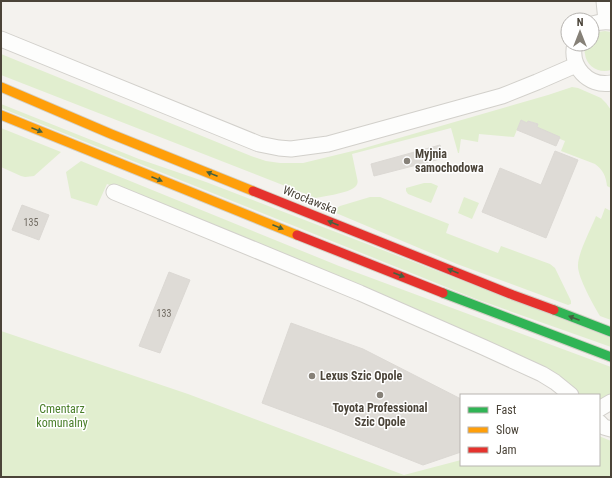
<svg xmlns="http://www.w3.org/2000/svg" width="612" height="478" viewBox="0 0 612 478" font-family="'Roboto Condensed',sans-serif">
  <rect width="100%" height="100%" fill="#f4f2ee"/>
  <path fill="#e1eecf" d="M 605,31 L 611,32 L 611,70 C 599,74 586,66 585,54 C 584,51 585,47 586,44 L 592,44 L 592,36 L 598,32 Z
    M 1,54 L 251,156 L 266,161 L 280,163 L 303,163 L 361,149 L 548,95 L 572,87 L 578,88 L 601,98 L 606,103 L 611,110 L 611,188 L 607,186 C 606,176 603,170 595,164 L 561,151 L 565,141 L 560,139 L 560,137 L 537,129 L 538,124 L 529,121 L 527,123 L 521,120 L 514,137 L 479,134 L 478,142 L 461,139 L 459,153 L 458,153 L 451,128 L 352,154 L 357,178 C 358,182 358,184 355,187 C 349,193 325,196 316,198 L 1,75 Z
    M 1,104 L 139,159 L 206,182 L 611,338 L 611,347 L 476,299 L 1,108 Z
    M 1,128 L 61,152 L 34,176 L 25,177 L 21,176 L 1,167 Z
    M 81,161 L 339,266 L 611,367 L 611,396 L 599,403 L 599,395 L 578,395 L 332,274 L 107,184 L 97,206 L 71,198 L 66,172 Z
    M 424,183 L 431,183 L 438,186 L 431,203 L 408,194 L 406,191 L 406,188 Z
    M 370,197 L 380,197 L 449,224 L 446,233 L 498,253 L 501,246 L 550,264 L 555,268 L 571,301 L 571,304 L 568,305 L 457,264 L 336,213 L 337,208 L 340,206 Z
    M 464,197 L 479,203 L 472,219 L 458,213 Z
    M 605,208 L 611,211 L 611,320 L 600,316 C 594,306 577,276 578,265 C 578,253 591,229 596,216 L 601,219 Z
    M 1,331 L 188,394 L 404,475 L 461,460 L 461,465 L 599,465 L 599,436 L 611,441 L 611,477 L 1,477 Z"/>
  <path fill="#dedbd6" stroke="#dcd9d4" d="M 521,120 L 527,123 L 528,121 L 538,124 L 537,127 L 560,137 L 556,146 L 517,130 Z
    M 440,145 L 444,158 L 374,176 L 371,164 Z
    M 555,151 L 578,160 L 546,238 L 482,212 L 500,168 L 541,185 Z
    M 22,205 L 49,215 L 39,240 L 12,230 Z
    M 169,272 L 190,280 L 160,353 L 139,346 Z
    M 291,323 L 363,349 L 461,399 L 461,452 L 423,465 L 332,429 L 262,403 Z"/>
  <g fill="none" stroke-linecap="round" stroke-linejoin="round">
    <g stroke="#d2d0cb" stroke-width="17">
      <path id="street" d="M 604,1 L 606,21
        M 592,24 C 598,22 604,21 611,22
        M 1,39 L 259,144 L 279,148 L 291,149 L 328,144 L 502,96 L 537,82 L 576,65
        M 575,44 C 569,66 588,87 611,83
        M 114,192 L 360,293 L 483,347 L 542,374 L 555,382 L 571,395
        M 599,409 L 611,402
        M 599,422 L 604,427 L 611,429"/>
    </g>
    <g stroke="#d3cfc5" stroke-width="11">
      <path id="fast" d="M 443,293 L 611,357
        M 554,310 L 611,332"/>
    </g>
    <g stroke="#d3cfc5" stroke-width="11">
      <path id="slow" d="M 1,87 L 111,134 L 253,191
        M 1,115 L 297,235"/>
    </g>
    <g stroke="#d3cfc5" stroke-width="11">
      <path id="jam" d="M 253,191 L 513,295 L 554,310
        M 297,235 L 443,293"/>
    </g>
    <use href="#street" stroke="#fdfdfc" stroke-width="15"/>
    <use href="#fast" stroke="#30b455" stroke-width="9"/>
    <use href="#slow" stroke="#ff9f0a" stroke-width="9"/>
    <use href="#jam" stroke="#e5322d" stroke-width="9"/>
  </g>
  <defs><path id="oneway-solid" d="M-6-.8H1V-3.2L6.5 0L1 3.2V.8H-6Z"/></defs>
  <g fill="#446040">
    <use href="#oneway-solid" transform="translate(37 130) rotate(22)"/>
    <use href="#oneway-solid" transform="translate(212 174) rotate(-158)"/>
    <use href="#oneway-solid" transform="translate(157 179) rotate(22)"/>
    <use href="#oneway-solid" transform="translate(333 223) rotate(-158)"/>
    <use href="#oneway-solid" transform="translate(278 227) rotate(22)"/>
    <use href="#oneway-solid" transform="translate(453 271) rotate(-158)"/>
    <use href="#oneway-solid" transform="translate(399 275) rotate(21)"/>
    <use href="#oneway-solid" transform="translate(574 318) rotate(-159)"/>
  </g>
  <g fill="#868178" stroke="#fff" stroke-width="1.5">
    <circle cx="407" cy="161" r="4"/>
    <circle cx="312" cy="376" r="4"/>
    <circle cx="380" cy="395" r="4"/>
  </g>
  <g text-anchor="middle" stroke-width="3" stroke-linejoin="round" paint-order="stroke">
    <g font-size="10" fill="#706a61">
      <text x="31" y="226">135</text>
      <text x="164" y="317">133</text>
    </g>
    <g font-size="12" font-weight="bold" fill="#4b4439" stroke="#fff" text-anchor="start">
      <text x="415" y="158">Myjnia<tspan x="415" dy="14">samochodowa</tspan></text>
      <text x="320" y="380">Lexus Szic Opole</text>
      <text x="380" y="412" text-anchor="middle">Toyota Professional<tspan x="380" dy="14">Szic Opole</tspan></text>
    </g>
    <g font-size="12" fill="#4b4439" stroke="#fff">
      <text transform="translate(310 200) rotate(22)" y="4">Wrocławska</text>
    </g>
    <g font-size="12" fill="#4a7f2a" stroke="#fff">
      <text x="62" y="413">Cmentarz<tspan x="62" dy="14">komunalny</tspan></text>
    </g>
  </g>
  <rect width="612" height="478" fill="none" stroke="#4b4439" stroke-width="4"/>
  <rect x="460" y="394" width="140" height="72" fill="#ffffff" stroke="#b7b4b0"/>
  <rect x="468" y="407" width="20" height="6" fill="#30b455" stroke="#b7b4b0"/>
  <text x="496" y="414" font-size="12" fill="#4b4439">Fast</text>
  <rect x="468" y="427" width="20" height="6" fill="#ff9f0a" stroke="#b7b4b0"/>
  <text x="496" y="434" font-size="12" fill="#4b4439">Slow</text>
  <rect x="468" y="447" width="20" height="6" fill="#e5322d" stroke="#b7b4b0"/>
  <text x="496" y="454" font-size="12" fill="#4b4439">Jam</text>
  <g transform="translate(580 32)"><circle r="19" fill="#ffffff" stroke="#b7b4b0"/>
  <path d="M0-3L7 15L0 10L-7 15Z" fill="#868178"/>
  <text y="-6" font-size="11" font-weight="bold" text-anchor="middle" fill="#4b4439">N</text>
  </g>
</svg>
